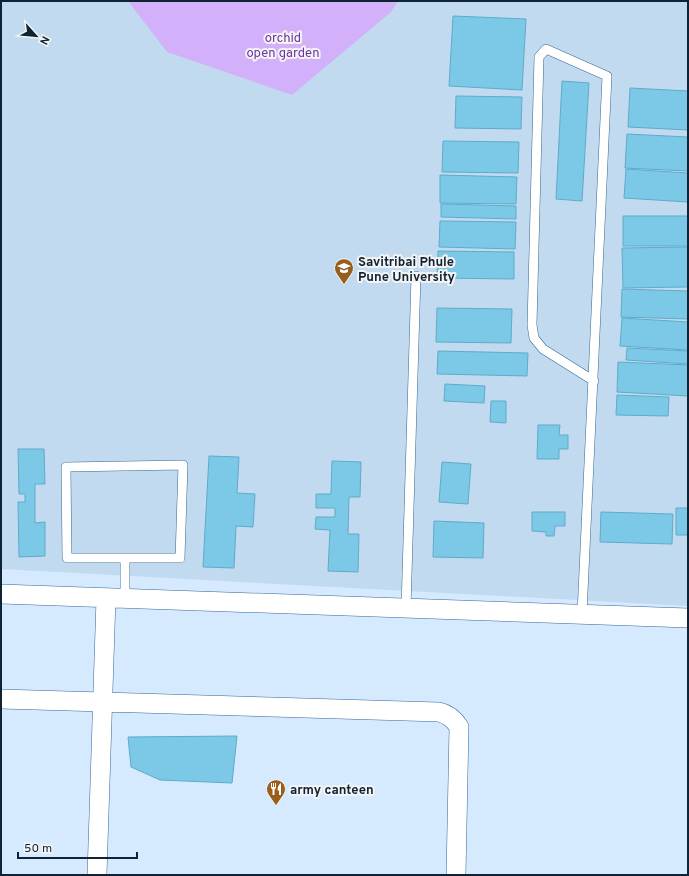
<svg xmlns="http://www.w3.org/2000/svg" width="689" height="876" viewBox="0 0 689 876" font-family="Overpass,sans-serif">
  <rect width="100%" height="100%" fill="#d5eafe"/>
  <path fill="#c2daef" d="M 1,1 L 688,1 L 688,606 L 1,569 Z"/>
  <path fill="#d3b0fa" d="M 128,1 L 398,1 L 391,12 L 292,95 L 167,52 Z"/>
  <path fill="#7cc9e7" stroke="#5eabc9" d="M 453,16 L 526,19 L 522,90 L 449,86 Z
    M 562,81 L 589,83 L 582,201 L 556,199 Z
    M 630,88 L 688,91 L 688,130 L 628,127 Z
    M 456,96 L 522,97 L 521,129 L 455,128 Z
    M 627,134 L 688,137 L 688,171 L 625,168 Z
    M 443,141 L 519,142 L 518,173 L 442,172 Z
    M 626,169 L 688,173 L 688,202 L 624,198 Z
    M 440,175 L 517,177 L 516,204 L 440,203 Z
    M 441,204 L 516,206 L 516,219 L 441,217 Z
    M 623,216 L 688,216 L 688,246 L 623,246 Z
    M 440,221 L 516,222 L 515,249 L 439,247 Z
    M 688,247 L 688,287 L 623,288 L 622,248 Z
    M 438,251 L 514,252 L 514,279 L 437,278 Z
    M 622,289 L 688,291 L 688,319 L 621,317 Z
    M 437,308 L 512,309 L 511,343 L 436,342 Z
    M 622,318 L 688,322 L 688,350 L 620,346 Z
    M 627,348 L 688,351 L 688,364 L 626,360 Z
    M 438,351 L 528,353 L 527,376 L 437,374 Z
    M 618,362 L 688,365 L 688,396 L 617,392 Z
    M 445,384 L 485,386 L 484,403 L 444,401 Z
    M 617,395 L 669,397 L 668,416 L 616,415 Z
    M 491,401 L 506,401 L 506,423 L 490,422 Z
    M 538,425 L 560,425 L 559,435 L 568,435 L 568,449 L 559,449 L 559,459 L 537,459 Z
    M 18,449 L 44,449 L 45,484 L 35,484 L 35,523 L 45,522 L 45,556 L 19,557 L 18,502 L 25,502 L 25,494 L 19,494 Z
    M 209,456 L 239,457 L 237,493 L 255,494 L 253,527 L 236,526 L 234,568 L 203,567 Z
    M 332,461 L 361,462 L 360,497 L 349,497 L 348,534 L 359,534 L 358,572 L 328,571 L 330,530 L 315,529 L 316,517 L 335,517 L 335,508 L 316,508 L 316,494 L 331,494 Z
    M 442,462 L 471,464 L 468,504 L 439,502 Z
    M 676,508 L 688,508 L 688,535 L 676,535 Z
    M 532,512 L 565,512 L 565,526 L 555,526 L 554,536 L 546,536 L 546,532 L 532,531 Z
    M 601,512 L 673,514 L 672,544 L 600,542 Z
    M 434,521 L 484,523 L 483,558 L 433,557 Z
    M 237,736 L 232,783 L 160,780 L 131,767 L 128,737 Z"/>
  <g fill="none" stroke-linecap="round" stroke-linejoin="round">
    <g stroke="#356892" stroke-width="10">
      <path id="service" d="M 125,558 L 67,558 L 66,467 L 183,465 L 180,558 L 125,558 L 125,599
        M 406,608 L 416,276
        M 582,614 L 607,76 L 546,49 L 539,57 L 532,325 L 534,338 L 543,349 L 594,381"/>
    </g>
    <g stroke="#356892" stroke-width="20">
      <path id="minor" d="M 1,594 L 688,618
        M 1,699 L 439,712 C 448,714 454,719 459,727 L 456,875
        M 97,875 L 106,598"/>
    </g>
    <use href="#service" stroke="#fff" stroke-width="9"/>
    <use href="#minor" stroke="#fff" stroke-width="19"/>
  </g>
  <defs>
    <g id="university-pin" transform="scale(1)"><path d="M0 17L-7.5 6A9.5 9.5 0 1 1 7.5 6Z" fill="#985f1c" stroke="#f4f4f4"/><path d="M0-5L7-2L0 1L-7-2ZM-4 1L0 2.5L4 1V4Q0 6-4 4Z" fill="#fff"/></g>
    <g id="restaurant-pin" transform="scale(1)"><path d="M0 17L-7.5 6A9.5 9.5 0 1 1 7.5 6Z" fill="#985f1c" stroke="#f4f4f4"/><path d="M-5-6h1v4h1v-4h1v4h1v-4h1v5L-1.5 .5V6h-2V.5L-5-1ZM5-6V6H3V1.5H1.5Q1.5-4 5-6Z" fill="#fff"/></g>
  </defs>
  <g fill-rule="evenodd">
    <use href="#university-pin" x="344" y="268"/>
    <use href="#restaurant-pin" x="276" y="789"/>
  </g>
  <g text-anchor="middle" stroke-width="4" stroke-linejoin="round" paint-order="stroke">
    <g font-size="13" fill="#7031a3" stroke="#f4f4f4">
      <text x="283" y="42">orchid<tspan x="283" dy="15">open garden</tspan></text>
    </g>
    <g font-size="13" font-weight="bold" fill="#0e2335" stroke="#f4f4f4" text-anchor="start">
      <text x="358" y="266">Savitribai Phule<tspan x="358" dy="15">Pune University</tspan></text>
      <text x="290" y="794">army canteen</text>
    </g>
  </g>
  <rect width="689" height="876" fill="none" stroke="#0e2335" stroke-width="4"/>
  <g transform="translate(36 36) rotate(117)" stroke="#f4f4f4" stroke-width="3" paint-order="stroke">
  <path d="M0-3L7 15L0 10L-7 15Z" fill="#0e2335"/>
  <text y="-6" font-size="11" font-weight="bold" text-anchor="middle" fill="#0e2335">N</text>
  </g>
  <path d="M18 852v6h119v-6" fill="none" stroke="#0e2335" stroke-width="2"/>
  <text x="24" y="852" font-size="12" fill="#0e2335" stroke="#f4f4f4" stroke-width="3" paint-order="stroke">50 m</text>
</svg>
